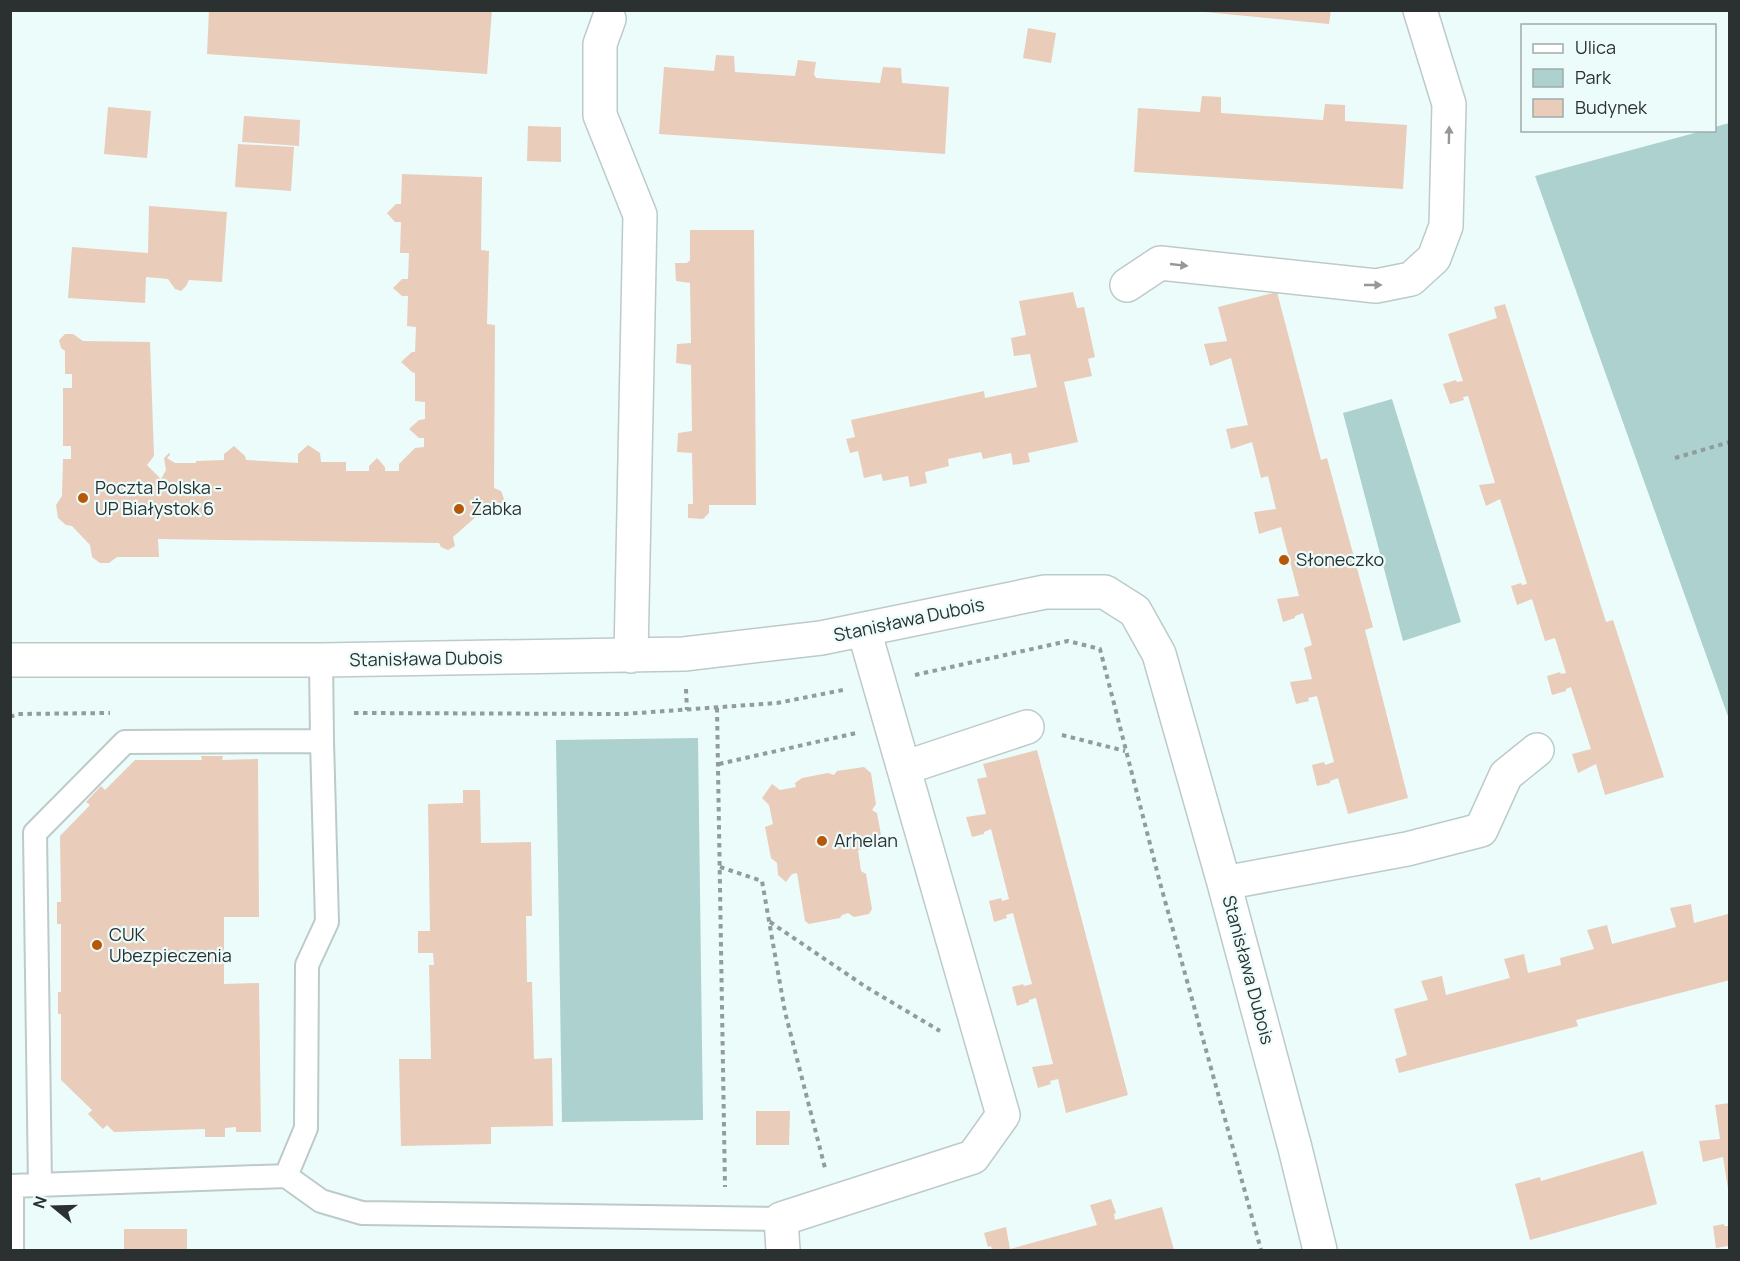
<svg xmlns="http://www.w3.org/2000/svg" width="1740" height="1261" viewBox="0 0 1740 1261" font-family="Manrope,sans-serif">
  <rect width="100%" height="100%" fill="#ecfcfb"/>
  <path fill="#acd1ce" d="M 1729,123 L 1730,123 L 1729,719 L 1535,176 L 1702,131 L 1714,130 L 1715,127 Z
    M 1392,399 L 1461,622 L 1403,641 L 1343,413 Z
    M 698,738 L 703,1120 L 562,1122 L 556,740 Z"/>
  <path fill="#eaccbb" d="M 209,10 L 492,10 L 487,74 L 207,54 Z
    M 1205,10 L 1331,10 L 1329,24 L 1205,12 Z
    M 1028,28 L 1056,33 L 1051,63 L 1023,58 Z
    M 716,55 L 734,56 L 735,72 L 795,76 L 798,60 L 816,62 L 814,74 L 816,78 L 880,83 L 883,67 L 901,68 L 902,83 L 949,87 L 945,154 L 659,134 L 664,67 L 714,71 Z
    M 1202,96 L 1221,97 L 1221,113 L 1323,120 L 1325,104 L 1345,105 L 1345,121 L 1407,125 L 1403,189 L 1134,172 L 1138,108 L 1200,112 Z
    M 108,107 L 151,111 L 147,158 L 104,154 Z
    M 244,116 L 300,120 L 299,146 L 242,142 Z
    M 528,126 L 561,127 L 561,162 L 527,161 Z
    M 238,144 L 294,147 L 291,191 L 235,187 Z
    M 402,174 L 482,177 L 481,250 L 489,251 L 487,324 L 495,325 L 494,488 L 501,491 L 504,499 L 499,507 L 487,507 L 453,537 L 455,546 L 448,550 L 441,547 L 439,543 L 158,539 L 159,557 L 117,557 L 109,563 L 100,563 L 92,557 L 90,545 L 72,526 L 66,525 L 58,518 L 56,505 L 62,496 L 63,459 L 71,459 L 71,446 L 63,446 L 63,388 L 72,388 L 72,374 L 65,374 L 65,351 L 61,348 L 59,340 L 65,334 L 73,334 L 83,341 L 150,342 L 154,456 L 147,465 L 161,479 L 166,470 L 164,458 L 169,453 L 170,455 L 167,458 L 175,463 L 196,463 L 196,461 L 224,460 L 224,454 L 234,446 L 245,456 L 246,460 L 298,463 L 298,454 L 308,445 L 320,453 L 321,462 L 346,462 L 346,471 L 369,471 L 369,466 L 377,458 L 385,467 L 385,471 L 399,471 L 399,464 L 415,448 L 424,447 L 424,438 L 419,438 L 409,429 L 419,420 L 425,419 L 425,402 L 415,401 L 415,373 L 412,372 L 401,362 L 412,352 L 415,352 L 416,327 L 407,326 L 408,296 L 402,296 L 393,288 L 402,279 L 408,279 L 409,253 L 400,253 L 401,222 L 395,222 L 387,213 L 396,204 L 401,204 Z
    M 149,206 L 227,212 L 222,282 L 189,280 L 186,286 L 181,291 L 175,289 L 168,279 L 146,277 L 145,303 L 68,298 L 72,247 L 148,253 Z
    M 690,230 L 754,230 L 756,505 L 709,505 L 709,513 L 703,519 L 688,518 L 688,504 L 693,504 L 692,453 L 677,452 L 678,433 L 692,431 L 691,365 L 676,363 L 677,344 L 691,343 L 690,283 L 676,281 L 675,263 L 687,263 L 690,260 Z
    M 1073,292 L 1077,308 L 1084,307 L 1095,357 L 1088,359 L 1092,376 L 1064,382 L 1078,442 L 1028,453 L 1030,462 L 1013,465 L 1011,453 L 983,459 L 981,452 L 948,459 L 949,466 L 925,472 L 927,483 L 910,487 L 908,476 L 883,481 L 881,474 L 864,478 L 858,451 L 850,453 L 846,439 L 855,437 L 851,420 L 984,391 L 985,398 L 1037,387 L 1030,354 L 1014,356 L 1011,338 L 1026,335 L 1019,301 Z
    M 1277,292 L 1321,460 L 1327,458 L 1373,627 L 1365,630 L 1408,798 L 1348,814 L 1338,778 L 1330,781 L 1330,783 L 1317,786 L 1312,765 L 1324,762 L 1325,765 L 1334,762 L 1317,696 L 1308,698 L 1309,701 L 1296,704 L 1290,682 L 1312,679 L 1304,648 L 1312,645 L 1303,613 L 1295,616 L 1295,618 L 1283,622 L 1277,599 L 1299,596 L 1281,527 L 1259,534 L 1254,512 L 1276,509 L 1268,476 L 1261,478 L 1252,442 L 1231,449 L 1226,429 L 1248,425 L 1231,358 L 1210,366 L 1204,344 L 1227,341 L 1218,307 Z
    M 1505,304 L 1606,622 L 1613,620 L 1664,777 L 1605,795 L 1596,764 L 1578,773 L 1572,754 L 1591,749 L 1571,687 L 1566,689 L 1566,691 L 1552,695 L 1547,676 L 1560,672 L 1561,674 L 1566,673 L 1555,638 L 1545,641 L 1532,599 L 1517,605 L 1511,586 L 1521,583 L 1522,585 L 1527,584 L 1500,499 L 1486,506 L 1479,485 L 1495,483 L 1468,396 L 1463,397 L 1464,400 L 1450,404 L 1443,384 L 1456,380 L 1457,382 L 1463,381 L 1448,334 L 1497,318 L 1494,307 Z
    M 1037,750 L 1128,1095 L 1066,1113 L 1058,1079 L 1050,1081 L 1051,1084 L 1038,1088 L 1032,1067 L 1053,1064 L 1036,998 L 1029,1000 L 1029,1002 L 1017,1006 L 1012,987 L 1023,984 L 1024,986 L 1032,984 L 1013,913 L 1006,915 L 1007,918 L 994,922 L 989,901 L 1001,898 L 1002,901 L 1009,899 L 991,829 L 984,832 L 984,834 L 972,837 L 966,817 L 986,814 L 977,779 L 987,777 L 983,764 Z
    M 201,756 L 223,756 L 222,760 L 258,759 L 259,917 L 224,917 L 224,984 L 259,983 L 261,1132 L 236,1132 L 236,1127 L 225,1128 L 225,1137 L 205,1137 L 205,1129 L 114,1132 L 107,1125 L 103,1129 L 88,1114 L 92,1110 L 61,1080 L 61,1014 L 58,1014 L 58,992 L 61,992 L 61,924 L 57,924 L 57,902 L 61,902 L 60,836 L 90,805 L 86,802 L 101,786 L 105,790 L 135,760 L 202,760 Z
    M 864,767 L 871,773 L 876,804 L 872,810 L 877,813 L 881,835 L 872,847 L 858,850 L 861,871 L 866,874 L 872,909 L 869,914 L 854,917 L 848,913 L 842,915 L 840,918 L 809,924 L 805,921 L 797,873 L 792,874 L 786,882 L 778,875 L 777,863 L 771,858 L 765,827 L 773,824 L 769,805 L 762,798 L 772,784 L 780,790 L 796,787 L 795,783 L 802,778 L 828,773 L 834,775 L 837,771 Z
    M 463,790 L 480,790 L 481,843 L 531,842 L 532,916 L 526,916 L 527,982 L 532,982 L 534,1059 L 552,1058 L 553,1126 L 491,1127 L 491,1144 L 401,1146 L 399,1059 L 431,1059 L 429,965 L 434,965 L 433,953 L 418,953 L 418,931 L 430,931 L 428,804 L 463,803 Z
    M 1691,904 L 1694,923 L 1728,914 L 1730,921 L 1730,980 L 1576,1020 L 1578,1026 L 1399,1073 L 1395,1059 L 1407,1055 L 1394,1009 L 1428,1000 L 1421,981 L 1442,976 L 1446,995 L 1510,978 L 1504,959 L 1524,954 L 1528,973 L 1561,965 L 1560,958 L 1594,949 L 1587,930 L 1607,925 L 1612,944 L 1676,927 L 1670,908 Z
    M 1730,1103 L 1730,1189 L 1728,1189 L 1723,1157 L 1703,1162 L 1699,1141 L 1720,1139 L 1715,1105 Z
    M 756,1111 L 790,1111 L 789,1145 L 756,1145 Z
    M 1643,1151 L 1657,1204 L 1530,1240 L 1515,1184 L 1540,1177 L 1541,1181 Z
    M 1111,1199 L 1116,1213 L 1114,1214 L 1115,1220 L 1162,1207 L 1174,1250 L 992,1250 L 991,1246 L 988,1247 L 984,1233 L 1006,1227 L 1010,1249 L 1097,1225 L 1090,1205 Z
    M 1724,1224 L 1724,1226 L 1730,1226 L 1730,1243 L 1728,1246 L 1716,1248 L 1713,1226 Z
    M 124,1229 L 187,1229 L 187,1250 L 124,1250 Z"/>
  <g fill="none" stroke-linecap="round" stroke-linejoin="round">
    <g stroke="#bccbca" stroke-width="26">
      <path id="lane" d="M 286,1176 L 306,1128 L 307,965 L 327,922 L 322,741
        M 40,1185 L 35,833 L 125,742 L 322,741 L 321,660
        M 10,1186 L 286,1176 L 321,1201 L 362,1213 L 781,1219
        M 12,1186 L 12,1250"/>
    </g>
    <g stroke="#bccbca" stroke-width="36">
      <path id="street" d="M 609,19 L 600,44 L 600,115 L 640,215 L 631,656
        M 1127,285 L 1160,263 L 1376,286 L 1411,279 L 1434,258 L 1446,226 L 1449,104 L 1420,10
        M 10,660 L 321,660 L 684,654 L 821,638 L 1045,592 L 1105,592 L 1135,611 L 1159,654 L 1224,883 L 1295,1148 L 1320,1250
        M 904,768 L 1027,727
        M 1224,883 L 1407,849 L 1481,830 L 1506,775 L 1537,750
        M 783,1250 L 781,1219 L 973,1157 L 1003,1115 L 864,630"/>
    </g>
    <path stroke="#919c9b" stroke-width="4" stroke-dasharray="4.5 4.5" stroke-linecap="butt" d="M 1675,458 L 1730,442
      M 915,675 L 1068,641 L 1100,649 L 1159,879 L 1261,1250
      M 686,689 L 687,710
      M 717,708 L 725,1187
      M 354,713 L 624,714 L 777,703 L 843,690
      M 10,717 L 18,714 L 110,713
      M 1062,735 L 1125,751
      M 719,764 L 856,733
      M 720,867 L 762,881 L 785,1012 L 825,1168
      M 770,922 L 866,987 L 940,1031"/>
    <use href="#lane" stroke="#fff" stroke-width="22"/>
    <use href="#street" stroke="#fff" stroke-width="33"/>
  </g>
  <defs><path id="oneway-solid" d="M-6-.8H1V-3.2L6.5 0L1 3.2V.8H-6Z" transform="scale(1.5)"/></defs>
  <g fill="#959898">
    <use href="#oneway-solid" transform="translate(1449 135) rotate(-89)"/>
    <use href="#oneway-solid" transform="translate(1179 265) rotate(6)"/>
    <use href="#oneway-solid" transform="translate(1373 285)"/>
  </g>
  <g fill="#b65808" stroke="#ecfcfb" stroke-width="2">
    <circle cx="83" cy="498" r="6"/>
    <circle cx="459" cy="509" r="6"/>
    <circle cx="1284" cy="560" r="6"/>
    <circle cx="822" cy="841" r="6"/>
    <circle cx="97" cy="945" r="6"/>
  </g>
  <g text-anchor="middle" stroke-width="4.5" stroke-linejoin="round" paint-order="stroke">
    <g font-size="18" fill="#2b3130" stroke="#ecfcfb" text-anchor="start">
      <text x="95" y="494">Poczta Polska -<tspan x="95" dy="21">UP Białystok 6</tspan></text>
      <text x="471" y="515">Żabka</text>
      <text x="1296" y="566">Słoneczko</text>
      <text x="834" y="847">Arhelan</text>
      <text x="109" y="941">CUK<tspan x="109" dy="21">Ubezpieczenia</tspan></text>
    </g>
    <g font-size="18" fill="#2b3130" stroke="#ecfcfb">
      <text transform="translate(909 620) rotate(-12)" y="6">Stanisława Dubois</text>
      <text transform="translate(426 659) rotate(-1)" y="6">Stanisława Dubois</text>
      <text transform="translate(1248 970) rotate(75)" y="6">Stanisława Dubois</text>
    </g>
  </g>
  <rect width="1740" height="1261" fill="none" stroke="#2b3130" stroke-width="24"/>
  <rect x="1521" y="24" width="195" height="108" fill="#ecfcfb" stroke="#9fabaa" stroke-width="1.5"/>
  <rect x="1533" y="44" width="30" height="9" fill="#ffffff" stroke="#9fabaa" stroke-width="1.5"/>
  <text x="1575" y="54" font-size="18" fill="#2b3130">Ulica</text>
  <rect x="1533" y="69" width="30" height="18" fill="#acd1ce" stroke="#9fabaa" stroke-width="1.5"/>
  <text x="1575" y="84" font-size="18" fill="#2b3130">Park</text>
  <rect x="1533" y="99" width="30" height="18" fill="#eaccbb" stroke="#9fabaa" stroke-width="1.5"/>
  <text x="1575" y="114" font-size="18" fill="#2b3130">Budynek</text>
  <g transform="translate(54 1207) rotate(289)" stroke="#ecfcfb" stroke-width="4.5" paint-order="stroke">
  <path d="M0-4.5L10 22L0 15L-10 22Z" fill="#2b3130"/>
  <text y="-9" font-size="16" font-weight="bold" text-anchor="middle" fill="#2b3130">N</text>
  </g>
</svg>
